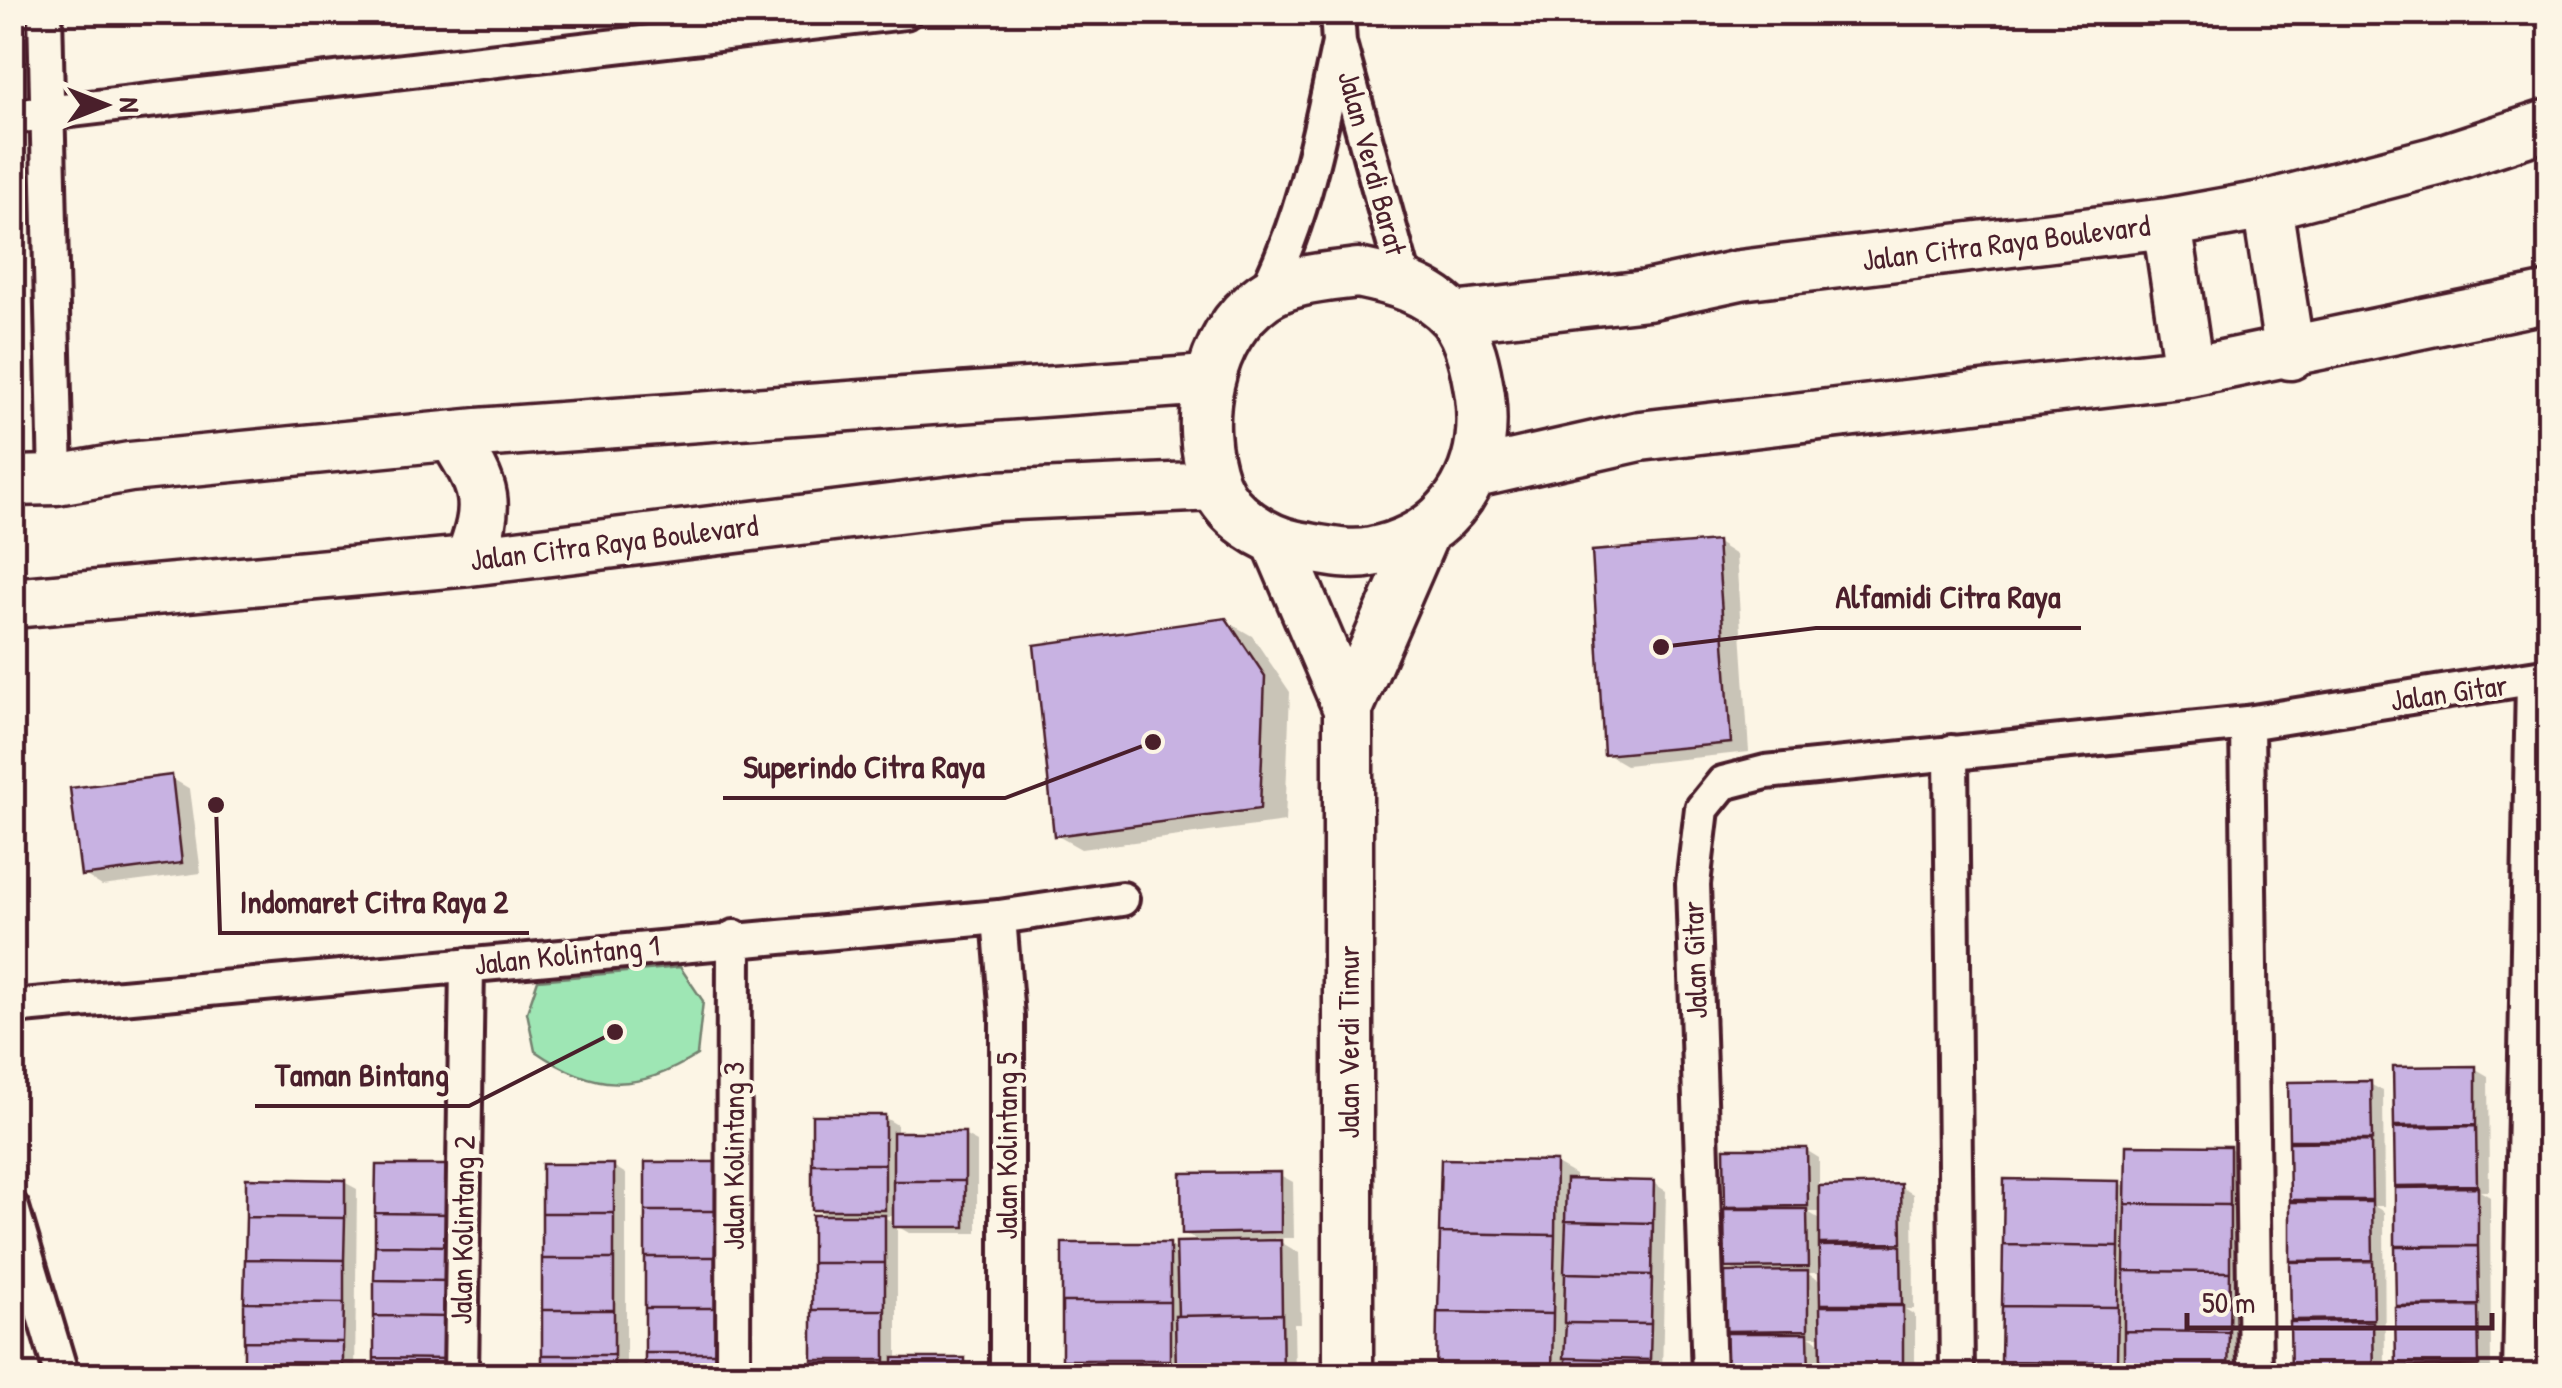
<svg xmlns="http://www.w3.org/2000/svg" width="2562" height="1388" viewBox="0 0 2562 1388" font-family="'Patrick Hand',sans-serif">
  <rect width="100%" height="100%" fill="#fcf5e5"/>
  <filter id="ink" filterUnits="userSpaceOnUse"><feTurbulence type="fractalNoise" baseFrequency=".01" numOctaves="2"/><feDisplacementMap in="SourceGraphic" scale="20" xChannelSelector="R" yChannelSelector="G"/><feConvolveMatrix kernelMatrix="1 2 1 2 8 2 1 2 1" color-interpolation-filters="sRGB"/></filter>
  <g filter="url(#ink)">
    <path fill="#9ee6b4" stroke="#748270" stroke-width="2.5" d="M 680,967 L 703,1001 L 697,1055 C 637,1093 594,1092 535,1051 L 527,1012 L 538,980 Z"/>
    <path fill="#0003" fill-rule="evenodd" d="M 1717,543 L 1736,555 L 1749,752 L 1626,765 L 1607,754 Z
      M 1226,621 L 1252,636 L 1290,692 L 1285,822 L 1081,849 L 1056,835 Z
      M 171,778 L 190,789 L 201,873 L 102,886 L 83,874 Z
      M 2476,1069 L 2488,1076 L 2489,1191 L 2480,1191 L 2490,1197 L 2491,1376 L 2398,1376 L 2397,1191 L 2407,1191 L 2397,1185 L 2396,1129 L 2403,1128 L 2396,1124 Z
      M 2291,1084 L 2370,1084 L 2383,1091 L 2384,1206 L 2374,1206 L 2384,1212 L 2385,1376 L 2293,1376 L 2292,1205 L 2302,1205 L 2292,1199 Z
      M 884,1117 L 897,1125 L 897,1135 L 964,1135 L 977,1142 L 977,1233 L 909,1233 L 897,1226 L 897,1360 L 965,1360 L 977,1367 L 977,1376 L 815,1376 L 830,1217 L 815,1208 ZM 882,1216 L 896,1216 L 896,1224 Z
      M 2230,1148 L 2242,1156 L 2241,1376 L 2004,1376 L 2119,1183 L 2128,1188 Z
      M 1806,1150 L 1819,1158 L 1819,1188 L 1901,1187 L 1913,1194 L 1914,1309 L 1905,1309 L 1915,1315 L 1915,1376 L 1729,1376 L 1739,1336 L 1728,1329 L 1741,1274 L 1727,1266 L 1737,1212 L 1727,1206 ZM 1808,1212 L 1821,1212 L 1821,1220 ZM 1806,1273 L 1822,1273 L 1822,1282 ZM 1809,1336 L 1823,1336 L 1823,1344 Z
      M 1443,1161 L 1556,1164 L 1575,1175 L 1575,1182 L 1653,1183 L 1666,1191 L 1662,1376 L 1438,1376 Z
      M 613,1166 L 626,1174 L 626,1376 L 544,1376 Z
      M 1280,1175 L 1293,1182 L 1294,1238 L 1274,1238 L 1299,1253 L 1301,1324 L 1294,1324 L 1295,1376 L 1064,1376 L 1169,1245 L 1179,1251 L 1204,1244 L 1185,1233 Z
      M 344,1182 L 357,1189 L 355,1376 L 246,1376 Z"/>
    <path fill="#c8b2e2" stroke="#4a1f2b" stroke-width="2.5" d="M 1717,541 L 1731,743 L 1604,755 L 1592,551 Z
      M 1226,618 L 1265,676 L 1260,809 L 1054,836 L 1034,645 Z
      M 172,775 L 182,863 L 81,876 L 70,788 Z
      M 2476,1066 L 2476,1125 L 2394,1126 L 2393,1067 Z
      M 2371,1081 L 2372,1140 L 2289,1140 L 2288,1082 Z
      M 812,1115 L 885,1115 L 885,1164 L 812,1164 Z
      M 2476,1126 L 2477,1185 L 2395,1186 L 2394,1128 Z
      M 893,1132 L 965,1132 L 965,1181 L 893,1181 Z
      M 2371,1141 L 2372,1200 L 2290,1200 L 2289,1142 Z
      M 2126,1145 L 2230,1146 L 2230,1205 L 2125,1204 Z
      M 1724,1148 L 1807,1148 L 1808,1206 L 1725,1207 Z
      M 1441,1159 L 1556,1161 L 1555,1235 L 1439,1233 Z
      M 645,1162 L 717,1162 L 717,1211 L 645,1211 Z
      M 542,1164 L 614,1164 L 614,1213 L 542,1213 Z
      M 812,1164 L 885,1164 L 885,1210 L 812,1210 Z
      M 376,1165 L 451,1165 L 451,1214 L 375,1213 Z
      M 1281,1172 L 1281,1232 L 1182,1234 L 1181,1173 Z
      M 246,1178 L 345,1180 L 345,1218 L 246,1217 Z
      M 1566,1179 L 1654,1181 L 1653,1223 L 1565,1221 Z
      M 2004,1179 L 2120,1181 L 2119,1247 L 2003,1245 Z
      M 893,1181 L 965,1181 L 965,1227 L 893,1227 Z
      M 1901,1184 L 1902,1243 L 1819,1244 L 1819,1186 Z
      M 2478,1187 L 2478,1246 L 2395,1246 L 2395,1188 Z
      M 2290,1202 L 2372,1202 L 2373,1260 L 2290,1261 Z
      M 2125,1204 L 2230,1205 L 2230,1272 L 2124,1271 Z
      M 1724,1209 L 1807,1209 L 1808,1267 L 1725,1268 Z
      M 645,1211 L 717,1211 L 717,1257 L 645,1257 Z
      M 375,1213 L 451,1214 L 451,1246 L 375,1245 Z
      M 542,1213 L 614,1213 L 614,1259 L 542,1259 Z
      M 812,1215 L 885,1215 L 885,1263 L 812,1263 Z
      M 246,1217 L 345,1218 L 344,1260 L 245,1259 Z
      M 1566,1221 L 1653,1223 L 1652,1275 L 1564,1273 Z
      M 1440,1233 L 1555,1235 L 1553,1314 L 1438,1312 Z
      M 1281,1240 L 1282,1314 L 1178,1316 L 1176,1242 Z
      M 1062,1243 L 1170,1243 L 1170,1302 L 1062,1302 Z
      M 375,1245 L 451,1246 L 451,1281 L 374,1280 Z
      M 1901,1245 L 1902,1304 L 1820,1304 L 1819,1246 Z
      M 2003,1245 L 2119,1247 L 2118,1307 L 2002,1306 Z
      M 2478,1246 L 2479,1305 L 2396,1306 L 2395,1247 Z
      M 645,1257 L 717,1257 L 717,1308 L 645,1308 Z
      M 245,1259 L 344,1260 L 344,1303 L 244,1302 Z
      M 542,1259 L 614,1259 L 614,1310 L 542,1310 Z
      M 2373,1261 L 2374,1319 L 2291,1320 L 2290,1262 Z
      M 812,1263 L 885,1263 L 885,1310 L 812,1310 Z
      M 1808,1271 L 1808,1330 L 1726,1331 L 1725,1272 Z
      M 2124,1271 L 2230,1272 L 2229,1332 L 2124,1331 Z
      M 1565,1273 L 1652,1275 L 1651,1324 L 1564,1323 Z
      M 374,1280 L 451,1281 L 450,1317 L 374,1316 Z
      M 244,1302 L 344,1303 L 343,1342 L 244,1341 Z
      M 1062,1302 L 1170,1302 L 1170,1360 L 1062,1360 Z
      M 1820,1306 L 1903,1306 L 1903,1364 L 1821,1365 Z
      M 2002,1306 L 2118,1307 L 2117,1362 L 2001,1361 Z
      M 2478,1306 L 2479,1365 L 2396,1366 L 2395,1307 Z
      M 645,1308 L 717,1308 L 717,1353 L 645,1353 Z
      M 542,1310 L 614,1310 L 614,1355 L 542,1355 Z
      M 812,1310 L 885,1310 L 885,1360 L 812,1360 Z
      M 1437,1312 L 1553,1314 L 1552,1376 L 1436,1376 Z
      M 1282,1314 L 1283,1376 L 1176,1376 L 1175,1316 Z
      M 374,1316 L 450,1317 L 450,1359 L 374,1358 Z
      M 2373,1321 L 2374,1376 L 2291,1376 L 2290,1322 Z
      M 1566,1323 L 1651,1324 L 1650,1360 L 1564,1358 Z
      M 2124,1331 L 2229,1332 L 2228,1376 L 2124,1376 Z
      M 1726,1333 L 1808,1333 L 1809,1376 L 1726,1376 Z
      M 244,1341 L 343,1342 L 343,1376 L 244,1376 Z
      M 645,1353 L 717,1353 L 717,1376 L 645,1376 Z
      M 542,1355 L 614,1355 L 614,1376 L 542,1376 Z
      M 374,1358 L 450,1359 L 450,1376 L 374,1376 Z
      M 893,1358 L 965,1358 L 965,1376 L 893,1376 Z
      M 1566,1358 L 1650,1360 L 1650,1376 L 1566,1376 Z
      M 812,1360 L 885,1360 L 885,1376 L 812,1376 Z
      M 1062,1360 L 1170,1360 L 1170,1376 L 1062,1376 Z
      M 2001,1361 L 2117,1362 L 2117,1376 L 2001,1376 Z
      M 1903,1364 L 1904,1376 L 1821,1376 L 1821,1366 Z
      M 2478,1367 L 2478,1376 L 2395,1376 L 2395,1368 Z"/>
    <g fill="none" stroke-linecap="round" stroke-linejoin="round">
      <g stroke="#4a1f2b" stroke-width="40">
        <path id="street" d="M 45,12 L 56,480
          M 1337,12 L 1339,43
          M 12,117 L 905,12
          M 1263,297 C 1305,218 1320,130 1339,43 L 1405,283
          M 2247,723 L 2255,1376
          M 1951,752 L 1957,1376
          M 999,917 L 1007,1017 L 1007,1376
          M 12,1007 L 999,917 L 1122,899
          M 12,1208 L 62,1376
          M 461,1376 L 467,965
          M 733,1376 L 734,937
          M 1709,1376 L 1693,884 L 1702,809 L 1723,783 L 1766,772 L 2247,723 L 2550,675
          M 2520,1376 L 2533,681"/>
      </g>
      <g stroke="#4a1f2b" stroke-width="55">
        <path id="secondary" d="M 2267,205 L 2290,355
          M 2167,223 L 2189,372
          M 1358,273 C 1392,280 1429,289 1453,317 C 1470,338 1476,370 1480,396 C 1490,473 1451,536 1372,552 C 1349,557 1321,550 1297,546 C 1266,540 1227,516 1215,484 C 1193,422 1206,338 1263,297 C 1288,279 1328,277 1358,273 Z
          M 1453,317 L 1647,295 L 1740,275 L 2167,223 L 2267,205 L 2437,161 L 2550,124
          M 453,437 C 486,489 492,502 469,561
          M 1475,473 L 1640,436 L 2189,372 L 2550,297
          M 12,481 L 56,480 L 130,467 L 478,433 L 1207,380
          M 1277,542 L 1348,709 L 1348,1376
          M 12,603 L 469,561 L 995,496 L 1215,486
          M 1348,709 L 1424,534"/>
      </g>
      <use href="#street" stroke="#fcf5e5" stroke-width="32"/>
      <use href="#secondary" stroke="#fcf5e5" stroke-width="48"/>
    </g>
  </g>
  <g text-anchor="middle" stroke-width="8" stroke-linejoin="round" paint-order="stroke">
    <g font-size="30" fill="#4a1f2b" stroke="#fcf5e5">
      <text transform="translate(1372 163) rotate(75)" y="10">Jalan Verdi Barat</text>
      <text transform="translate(2006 243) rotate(-7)" y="10">Jalan Citra Raya Boulevard</text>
      <text transform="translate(614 543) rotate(-7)" y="10">Jalan Citra Raya Boulevard</text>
      <text transform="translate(2449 693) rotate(-8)" y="10">Jalan Gitar</text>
      <text transform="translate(567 955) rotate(-6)" y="10">Jalan Kolintang 1</text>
      <text transform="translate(1695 960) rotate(-92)" y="10">Jalan Gitar</text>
      <text transform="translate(1349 1042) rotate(-90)" y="10">Jalan Verdi Timur</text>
      <text transform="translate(1007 1146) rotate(-90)" y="10">Jalan Kolintang 5</text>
      <text transform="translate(734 1156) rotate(-90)" y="10">Jalan Kolintang 3</text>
      <text transform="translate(463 1230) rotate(-89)" y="10">Jalan Kolintang 2</text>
    </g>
  </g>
  <path fill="none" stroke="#4a1f2b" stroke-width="4" d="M1661 647L1816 628H2081M1153 742L1005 798H723M216 805L220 933H529M615 1032L469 1106H255"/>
  <g fill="#4a1f2b" stroke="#fcf5e5" stroke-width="4">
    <circle cx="1661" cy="647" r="10"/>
    <circle cx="1153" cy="742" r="10"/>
    <circle cx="216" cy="805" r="10"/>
    <circle cx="615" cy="1032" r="10"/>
  </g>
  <g font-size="32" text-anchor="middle" font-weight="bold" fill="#4a1f2b" stroke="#fcf5e5" stroke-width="8" stroke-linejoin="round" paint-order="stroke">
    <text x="1948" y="608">Alfamidi Citra Raya</text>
    <text x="864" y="778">Superindo Citra Raya</text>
    <text x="374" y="913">Indomaret Citra Raya 2</text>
    <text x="362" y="1086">Taman Bintang</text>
  </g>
  <rect width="2562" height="1388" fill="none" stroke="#fcf5e5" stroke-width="50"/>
  <rect x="25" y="25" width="2512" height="1338" fill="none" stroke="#4a1f2b" stroke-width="4" filter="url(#ink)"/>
  <g transform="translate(105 105) rotate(90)" stroke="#fcf5e5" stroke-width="8" paint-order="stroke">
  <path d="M0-8L18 38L0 25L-18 38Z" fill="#4a1f2b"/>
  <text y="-15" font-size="28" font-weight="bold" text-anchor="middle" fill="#4a1f2b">N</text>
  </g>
  <path d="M2187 1313v15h305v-15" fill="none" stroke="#4a1f2b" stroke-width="5"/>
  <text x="2202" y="1313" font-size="30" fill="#4a1f2b" stroke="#fcf5e5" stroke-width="8" paint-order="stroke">50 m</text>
</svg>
